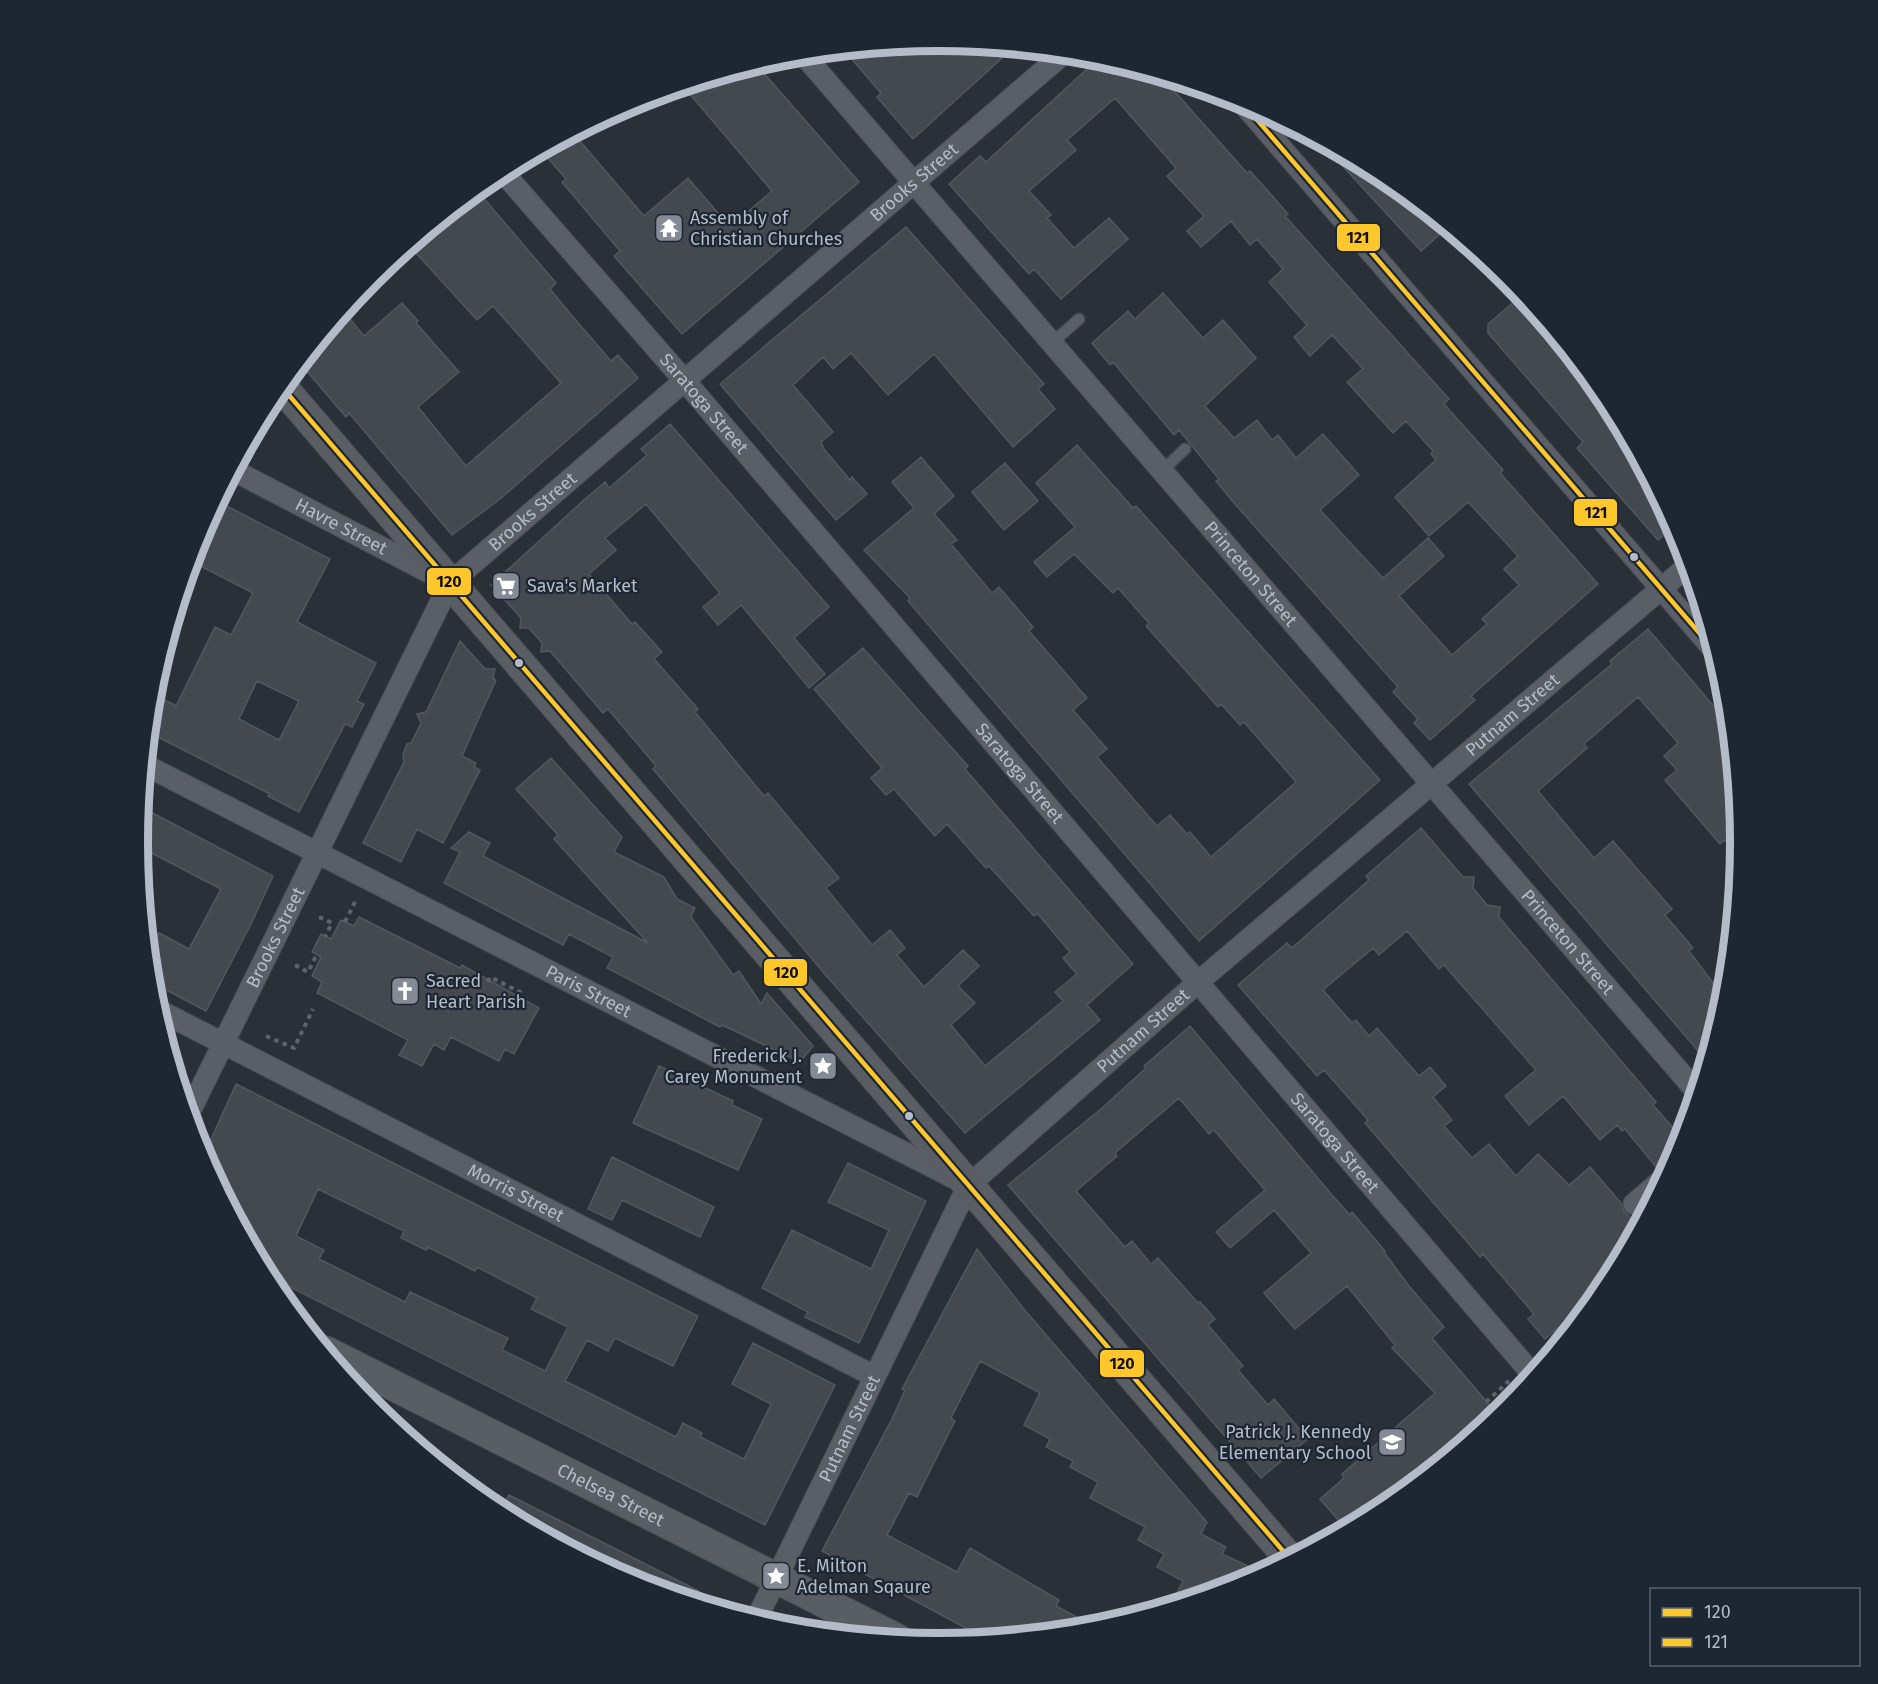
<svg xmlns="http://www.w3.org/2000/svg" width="1878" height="1684" viewBox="0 0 1878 1684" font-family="'Fira Sans',sans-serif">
  <rect width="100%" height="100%" fill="#2a3038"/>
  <path fill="#444950" stroke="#52575f" stroke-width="1.5" fill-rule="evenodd" d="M 939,40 L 1013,48 L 913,139 L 877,97 L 881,93 L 844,50 Z
    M 1100,57 L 1161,76 L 1247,173 L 1250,171 L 1268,191 L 1288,214 L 1285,216 L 1449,399 L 1444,404 L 1503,470 L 1500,473 L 1598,584 L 1471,696 L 1475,700 L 1430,740 L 1414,723 L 1418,719 L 1393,692 L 1398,687 L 1234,503 L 1216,481 L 1219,479 L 1179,430 L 1174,435 L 1113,362 L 1110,365 L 1092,343 L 1128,311 L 1135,319 L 1163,293 L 1203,338 L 1223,320 L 1256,358 L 1205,406 L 1234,438 L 1257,420 L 1272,440 L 1278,435 L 1296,458 L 1323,434 L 1359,475 L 1320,510 L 1383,578 L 1428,538 L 1444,556 L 1399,596 L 1452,655 L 1487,624 L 1482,619 L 1519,585 L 1504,569 L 1518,556 L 1468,502 L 1429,536 L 1395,497 L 1436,460 L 1431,454 L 1433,451 L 1406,421 L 1393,433 L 1347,382 L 1363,369 L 1332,335 L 1310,356 L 1294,337 L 1307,325 L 1269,282 L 1283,269 L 1257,239 L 1250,245 L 1231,221 L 1201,247 L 1187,231 L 1204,216 L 1167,176 L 1176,168 L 1115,98 L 1067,140 L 1076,150 L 1029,191 L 1051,215 L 1047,218 L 1074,248 L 1109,218 L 1128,239 L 1061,299 L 1034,269 L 1029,274 L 949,184 L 980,156 L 986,162 Z
    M 756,64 L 859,182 L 682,334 L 614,256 L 620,251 L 562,182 L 566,179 L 541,150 L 573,133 L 644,216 L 688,178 L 730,227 L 772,191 L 683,86 Z
    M 1327,145 L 1385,176 L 1448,227 L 1421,251 L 1325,147 Z
    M 470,195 L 474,201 L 481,195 L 556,283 L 550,289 L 568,311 L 611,361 L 618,355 L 638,378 L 500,499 L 452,535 L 349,413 L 346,417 L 300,363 L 322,337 L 347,315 L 364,336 L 402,303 L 418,321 L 416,323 L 459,372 L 418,407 L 466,466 L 561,383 L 493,306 L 477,320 L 415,252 L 439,231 L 433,225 Z
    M 906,227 L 1044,384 L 1038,389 L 1055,409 L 1013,447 L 934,354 L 888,395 L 851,353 L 833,369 L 823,357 L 793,385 L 833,432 L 821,442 L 824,449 L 850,480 L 852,477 L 867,494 L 836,520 L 720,384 Z
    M 1522,295 L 1554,334 L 1551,336 L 1606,397 L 1614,412 L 1607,418 L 1631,444 L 1674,526 L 1658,540 L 1577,448 L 1583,442 L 1488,333 L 1488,324 Z
    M 670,424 L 829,607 L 794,638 L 825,674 L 809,688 L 741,605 L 718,625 L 703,607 L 720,593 L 646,504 L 605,538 L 616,550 L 589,574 L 632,624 L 635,622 L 662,652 L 654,659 L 698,709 L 695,712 L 764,796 L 768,793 L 839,878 L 826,888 L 872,945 L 890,930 L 905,948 L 897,955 L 924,987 L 963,950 L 979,966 L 958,986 L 975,1003 L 951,1025 L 985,1066 L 1063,1001 L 1055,992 L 1077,974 L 1063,958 L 1070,952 L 1037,913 L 1034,916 L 989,866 L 986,868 L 947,824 L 935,836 L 894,789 L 886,795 L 871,778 L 882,768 L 814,689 L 863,648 L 968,766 L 965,769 L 1133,964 L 1087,1005 L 1100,1020 L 965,1133 L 823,972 L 653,769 L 656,766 L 608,709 L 603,713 L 550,651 L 541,652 L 542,643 L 529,628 L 520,628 L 521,618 L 491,585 L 585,499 L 605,482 L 609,488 L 647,455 L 641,449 Z
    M 1077,445 L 1133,508 L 1136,506 L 1380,780 L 1199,941 L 908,601 L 910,598 L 864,550 L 914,508 L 892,482 L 921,457 L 954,496 L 934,514 L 957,540 L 951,544 L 992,593 L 999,587 L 1033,627 L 1029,631 L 1087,698 L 1073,710 L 1107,749 L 1097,757 L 1157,826 L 1170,815 L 1187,834 L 1190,832 L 1211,857 L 1296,782 L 1244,722 L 1240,725 L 1221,704 L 1218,707 L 1146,626 L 1149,623 L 1118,588 L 1113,593 L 1074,554 L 1047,577 L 1034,562 L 1075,527 L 1036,483 Z
    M 1005,463 L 1038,501 L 1004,530 L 972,492 Z
    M 217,501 L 330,559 L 297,622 L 376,663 L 357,701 L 364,704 L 352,727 L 345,724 L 299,812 L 268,796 L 270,794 L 148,732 L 152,693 L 176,706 L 215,627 L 231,635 L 253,593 L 191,561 L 199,535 ZM 257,681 L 299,701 L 279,740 L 239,719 Z
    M 1648,629 L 1729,724 L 1740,842 L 1739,858 L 1724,840 L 1720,844 L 1665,780 L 1677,770 L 1664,756 L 1678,743 L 1638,697 L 1584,744 L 1587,748 L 1538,791 L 1594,858 L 1613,841 L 1672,909 L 1665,915 L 1693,948 L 1689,951 L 1725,999 L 1706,1060 L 1469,784 L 1612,664 L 1610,661 Z
    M 460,641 L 485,669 L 495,669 L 493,678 L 496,680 L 462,756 L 476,763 L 474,767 L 480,770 L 443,843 L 417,829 L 401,862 L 363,843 L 404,762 L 403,754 L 407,744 L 411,743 L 421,723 L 417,714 L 426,712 Z
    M 551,758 L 622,837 L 614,852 L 664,877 L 677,899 L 695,908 L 691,917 L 733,975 L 739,971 L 761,1004 L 767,993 L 813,1046 L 800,1062 L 722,1025 L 720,1027 L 607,968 L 613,957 L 569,934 L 563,945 L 444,883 L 460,852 L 451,848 L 469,832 L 490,843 L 483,856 L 648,943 L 554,839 L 558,835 L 516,789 Z
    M 141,807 L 273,876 L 251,924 L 206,1011 L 151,982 L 147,934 L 155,939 L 159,933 L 189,949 L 221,889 L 138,846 Z
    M 1421,828 L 1463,877 L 1474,877 L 1473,888 L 1487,905 L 1500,907 L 1499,917 L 1656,1102 L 1653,1105 L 1683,1139 L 1669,1168 L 1657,1168 L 1625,1129 L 1622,1131 L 1617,1125 L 1600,1140 L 1563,1096 L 1529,1125 L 1505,1096 L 1536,1070 L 1444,965 L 1439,969 L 1407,931 L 1379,955 L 1373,948 L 1323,990 L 1352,1023 L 1356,1020 L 1369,1036 L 1377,1028 L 1419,1076 L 1430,1067 L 1446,1086 L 1433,1097 L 1452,1120 L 1444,1126 L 1472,1158 L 1489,1144 L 1516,1176 L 1538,1154 L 1569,1185 L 1590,1167 L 1622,1204 L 1624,1212 L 1639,1225 L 1605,1288 L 1545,1339 L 1528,1319 L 1534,1314 L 1483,1254 L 1480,1257 L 1462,1236 L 1365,1123 L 1368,1120 L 1324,1070 L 1317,1076 L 1238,985 L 1287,943 L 1292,948 L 1369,880 L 1366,876 Z
    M 359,917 L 460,968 L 462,965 L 539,1008 L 514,1054 L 505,1049 L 499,1061 L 451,1037 L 444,1050 L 434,1044 L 422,1066 L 399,1055 L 408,1040 L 317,993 L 322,982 L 312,976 L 321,957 L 312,952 L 321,934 L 331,939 L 341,920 L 354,926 Z
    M 1190,1026 L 1332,1195 L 1350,1215 L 1352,1212 L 1385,1251 L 1384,1252 L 1409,1286 L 1444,1327 L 1432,1338 L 1498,1415 L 1384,1509 L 1346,1529 L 1320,1499 L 1344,1478 L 1342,1474 L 1435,1393 L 1392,1348 L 1395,1345 L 1347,1286 L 1295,1329 L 1264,1293 L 1311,1253 L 1274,1210 L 1230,1248 L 1216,1232 L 1265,1190 L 1214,1130 L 1209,1134 L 1179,1098 L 1115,1153 L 1117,1156 L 1076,1191 L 1125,1247 L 1132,1241 L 1151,1264 L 1158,1258 L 1198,1303 L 1200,1302 L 1215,1319 L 1208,1325 L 1243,1366 L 1238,1370 L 1268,1405 L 1274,1399 L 1308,1439 L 1261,1478 L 1008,1185 L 1101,1109 L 1146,1068 L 1144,1066 Z
    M 659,1066 L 733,1101 L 732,1105 L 762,1119 L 738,1170 L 633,1123 Z
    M 236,1084 L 698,1316 L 673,1366 L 615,1338 L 608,1351 L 587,1340 L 565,1381 L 617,1407 L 676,1437 L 683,1423 L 702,1433 L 700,1437 L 744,1459 L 771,1404 L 732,1384 L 753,1343 L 835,1385 L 765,1525 L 266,1275 L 203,1157 ZM 318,1189 L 404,1231 L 401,1238 L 426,1250 L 428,1247 L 475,1271 L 477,1267 L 537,1298 L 531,1309 L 568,1327 L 545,1371 L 502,1350 L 508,1338 L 410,1292 L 405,1302 L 319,1259 L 324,1250 L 296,1236 Z
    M 612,1157 L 714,1207 L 700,1237 L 622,1200 L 612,1220 L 588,1209 Z
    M 848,1163 L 926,1201 L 859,1343 L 805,1317 L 808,1312 L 762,1288 L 792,1230 L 871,1269 L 889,1230 L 828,1202 Z
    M 977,1249 L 1023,1308 L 1207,1522 L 1201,1534 L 1226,1547 L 1222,1554 L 1250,1567 L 1243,1583 L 1171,1605 L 1183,1581 L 1157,1567 L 1164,1554 L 1138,1540 L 1145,1527 L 1090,1498 L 1098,1482 L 1070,1467 L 1073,1461 L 1046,1447 L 1050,1439 L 1024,1425 L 1040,1393 L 980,1361 L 951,1418 L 955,1421 L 917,1497 L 909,1493 L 887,1535 L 957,1572 L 970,1548 L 1059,1600 L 1056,1606 L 1097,1628 L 986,1639 L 822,1551 L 893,1417 L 905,1390 L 902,1389 Z
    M 509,1495 L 699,1591 L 694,1601 L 632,1582 L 500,1512 Z"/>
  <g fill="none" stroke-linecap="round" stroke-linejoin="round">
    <g stroke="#484c53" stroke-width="13">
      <path id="lane" d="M 1052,343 L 1079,319
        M 1162,471 L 1185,449"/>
    </g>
    <g stroke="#484c53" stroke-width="23">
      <g id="street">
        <path id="s1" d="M 803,54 L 1697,1092"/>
        <path d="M 1240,100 L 1714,650"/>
        <path id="s2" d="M 502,171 L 684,380 L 1533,1375"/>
        <path id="s3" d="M 233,470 L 438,577"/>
        <path id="s4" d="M 145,765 L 960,1181"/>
        <path id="s5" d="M 156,1009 L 874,1376"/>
        <path id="s6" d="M 188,1115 L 450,583 L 1064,53"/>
        <path d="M 1634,1204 L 1663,1179"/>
        <path id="s7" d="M 756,1620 L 968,1186 L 1197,983 L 1689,565"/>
      </g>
    </g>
    <g stroke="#484c53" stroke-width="32">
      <g id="secondary">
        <path d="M 281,386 L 1290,1559"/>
        <path id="s8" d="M 325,1351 L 897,1639"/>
      </g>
    </g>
    <path stroke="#5d636a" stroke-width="4" stroke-dasharray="4.5 4.5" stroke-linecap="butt" d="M 319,917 L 332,923 L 325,937
      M 345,922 L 356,900
      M 295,965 L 308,972 L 317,954
      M 488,982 L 490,977 L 522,993 L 519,998
      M 266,1036 L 294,1048 L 313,1009
      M 1486,1402 L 1509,1381"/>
    <use href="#lane" stroke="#5a5e66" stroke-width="10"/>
    <use href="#street" stroke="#5a5e66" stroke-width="21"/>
    <use href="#secondary" stroke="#595d64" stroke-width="30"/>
    <g stroke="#1d2633" stroke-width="9">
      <path id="bus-1" d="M 281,386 L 1290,1559"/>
    </g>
    <g stroke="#1d2633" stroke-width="9">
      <path id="bus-2" d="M 1240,100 L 1714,650"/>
    </g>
    <use href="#bus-1" stroke="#ffc72c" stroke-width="4.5"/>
    <use href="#bus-2" stroke="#ffc72c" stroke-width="4.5"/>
  </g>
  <defs>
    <g id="temple-square" transform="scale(1.5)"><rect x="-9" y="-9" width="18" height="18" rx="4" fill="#848b96" stroke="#1d2633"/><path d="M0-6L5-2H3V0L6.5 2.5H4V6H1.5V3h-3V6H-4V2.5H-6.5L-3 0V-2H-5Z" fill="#fff"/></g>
    <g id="supermarket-square" transform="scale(1.5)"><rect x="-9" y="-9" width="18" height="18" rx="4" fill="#848b96" stroke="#1d2633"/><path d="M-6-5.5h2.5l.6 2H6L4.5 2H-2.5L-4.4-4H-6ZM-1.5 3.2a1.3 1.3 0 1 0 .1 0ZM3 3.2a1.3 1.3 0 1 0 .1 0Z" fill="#fff"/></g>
    <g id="church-square" transform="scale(1.5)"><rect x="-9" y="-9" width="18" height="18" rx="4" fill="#848b96" stroke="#1d2633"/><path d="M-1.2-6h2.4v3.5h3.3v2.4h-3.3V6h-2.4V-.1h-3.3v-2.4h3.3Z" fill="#fff"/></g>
    <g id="sight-square" transform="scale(1.5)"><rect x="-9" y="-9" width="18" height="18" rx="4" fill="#848b96" stroke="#1d2633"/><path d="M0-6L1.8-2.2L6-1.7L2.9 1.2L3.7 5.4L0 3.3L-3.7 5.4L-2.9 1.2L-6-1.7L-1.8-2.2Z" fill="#fff"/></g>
    <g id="school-square" transform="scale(1.5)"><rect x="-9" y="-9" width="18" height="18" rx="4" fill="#848b96" stroke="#1d2633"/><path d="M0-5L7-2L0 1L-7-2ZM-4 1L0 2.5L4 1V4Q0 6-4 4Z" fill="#fff"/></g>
  </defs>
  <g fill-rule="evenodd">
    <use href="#temple-square" x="669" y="228"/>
    <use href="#supermarket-square" x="506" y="586"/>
    <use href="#church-square" x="405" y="991"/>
    <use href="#sight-square" x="823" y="1066"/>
    <use href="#school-square" x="1392" y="1442"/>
    <use href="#sight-square" x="776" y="1576"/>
  </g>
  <g fill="#b4bcc9" stroke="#1d2633" stroke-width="2">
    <circle cx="1634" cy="557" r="5"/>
    <circle cx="519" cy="663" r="5"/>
    <circle cx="909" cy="1116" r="5"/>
  </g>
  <g text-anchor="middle" stroke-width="4.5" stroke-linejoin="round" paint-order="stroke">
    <g font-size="18" fill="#b4bcc9" stroke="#1d2633">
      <text dy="6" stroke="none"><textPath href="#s6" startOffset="1206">Brooks Street</textPath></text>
      <text dy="6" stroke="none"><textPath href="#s2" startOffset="308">Saratoga Street</textPath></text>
      <text dy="6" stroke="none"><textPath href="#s6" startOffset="702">Brooks Street</textPath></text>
      <text dy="6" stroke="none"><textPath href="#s3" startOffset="122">Havre Street</textPath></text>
      <text dy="6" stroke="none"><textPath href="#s1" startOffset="686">Princeton Street</textPath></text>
      <text dy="6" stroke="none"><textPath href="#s7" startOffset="1203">Putnam Street</textPath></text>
      <text dy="6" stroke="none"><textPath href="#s2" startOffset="794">Saratoga Street</textPath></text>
      <text dy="6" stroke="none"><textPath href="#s6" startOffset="198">Brooks Street</textPath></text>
      <text dy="6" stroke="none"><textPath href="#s1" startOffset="1172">Princeton Street</textPath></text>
      <text dy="6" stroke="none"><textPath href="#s4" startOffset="498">Paris Street</textPath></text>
      <text dy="6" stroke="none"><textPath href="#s7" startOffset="717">Putnam Street</textPath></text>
      <text dy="6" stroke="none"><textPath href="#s2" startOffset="1280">Saratoga Street</textPath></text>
      <text dy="6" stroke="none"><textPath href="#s5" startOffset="404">Morris Street</textPath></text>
      <text dy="6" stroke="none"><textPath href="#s7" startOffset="213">Putnam Street</textPath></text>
      <text dy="6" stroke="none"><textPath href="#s8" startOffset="320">Chelsea Street</textPath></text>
    </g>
    <g font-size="18" fill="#b4bcc9" stroke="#1d2633" text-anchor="start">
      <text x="690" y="224">Assembly of<tspan x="690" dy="21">Christian Churches</tspan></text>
      <text x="527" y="592">Sava's Market</text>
      <text x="426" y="987">Sacred<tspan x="426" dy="21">Heart Parish</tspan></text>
      <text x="802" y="1062" text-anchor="end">Frederick J.<tspan x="802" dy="21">Carey Monument</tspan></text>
      <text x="1371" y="1438" text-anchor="end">Patrick J. Kennedy<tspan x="1371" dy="21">Elementary School</tspan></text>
      <text x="797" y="1572">E. Milton<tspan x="797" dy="21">Adelman Sqaure</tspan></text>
    </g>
  </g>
  <path d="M0 0H1878V1684H0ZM148 842a791 791 0 1 1 1582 0a791 791 0 1 1-1582 0Z" fill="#1d2633" fill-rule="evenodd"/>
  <path fill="none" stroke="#b4bcc9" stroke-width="8" d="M148 842a791 791 0 1 1 1582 0a791 791 0 1 1-1582 0Z"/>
  <g stroke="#1d2633" stroke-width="2">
    <rect x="1336" y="223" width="45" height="29" rx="6" fill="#ffc72c"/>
    <rect x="1573" y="498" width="45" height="29" rx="6" fill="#ffc72c"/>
    <rect x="426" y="567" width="46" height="29" rx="6" fill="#ffc72c"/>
    <rect x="763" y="958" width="45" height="29" rx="6" fill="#ffc72c"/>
    <rect x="1099" y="1349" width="46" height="29" rx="6" fill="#ffc72c"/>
  </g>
  <g font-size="16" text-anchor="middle" font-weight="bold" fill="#111">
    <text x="1358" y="243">121</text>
    <text x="1596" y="518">121</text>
    <text x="449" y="587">120</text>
    <text x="786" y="978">120</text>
    <text x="1122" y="1369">120</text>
  </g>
  <rect x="1650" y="1588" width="210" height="78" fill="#1d2633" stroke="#59626f" stroke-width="1.5"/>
  <rect x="1662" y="1608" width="30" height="9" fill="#ffc72c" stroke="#59626f" stroke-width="1.5"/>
  <text x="1704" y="1618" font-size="18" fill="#b4bcc9">120</text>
  <rect x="1662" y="1638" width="30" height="9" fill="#ffc72c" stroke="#59626f" stroke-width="1.5"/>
  <text x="1704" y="1648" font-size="18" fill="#b4bcc9">121</text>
</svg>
